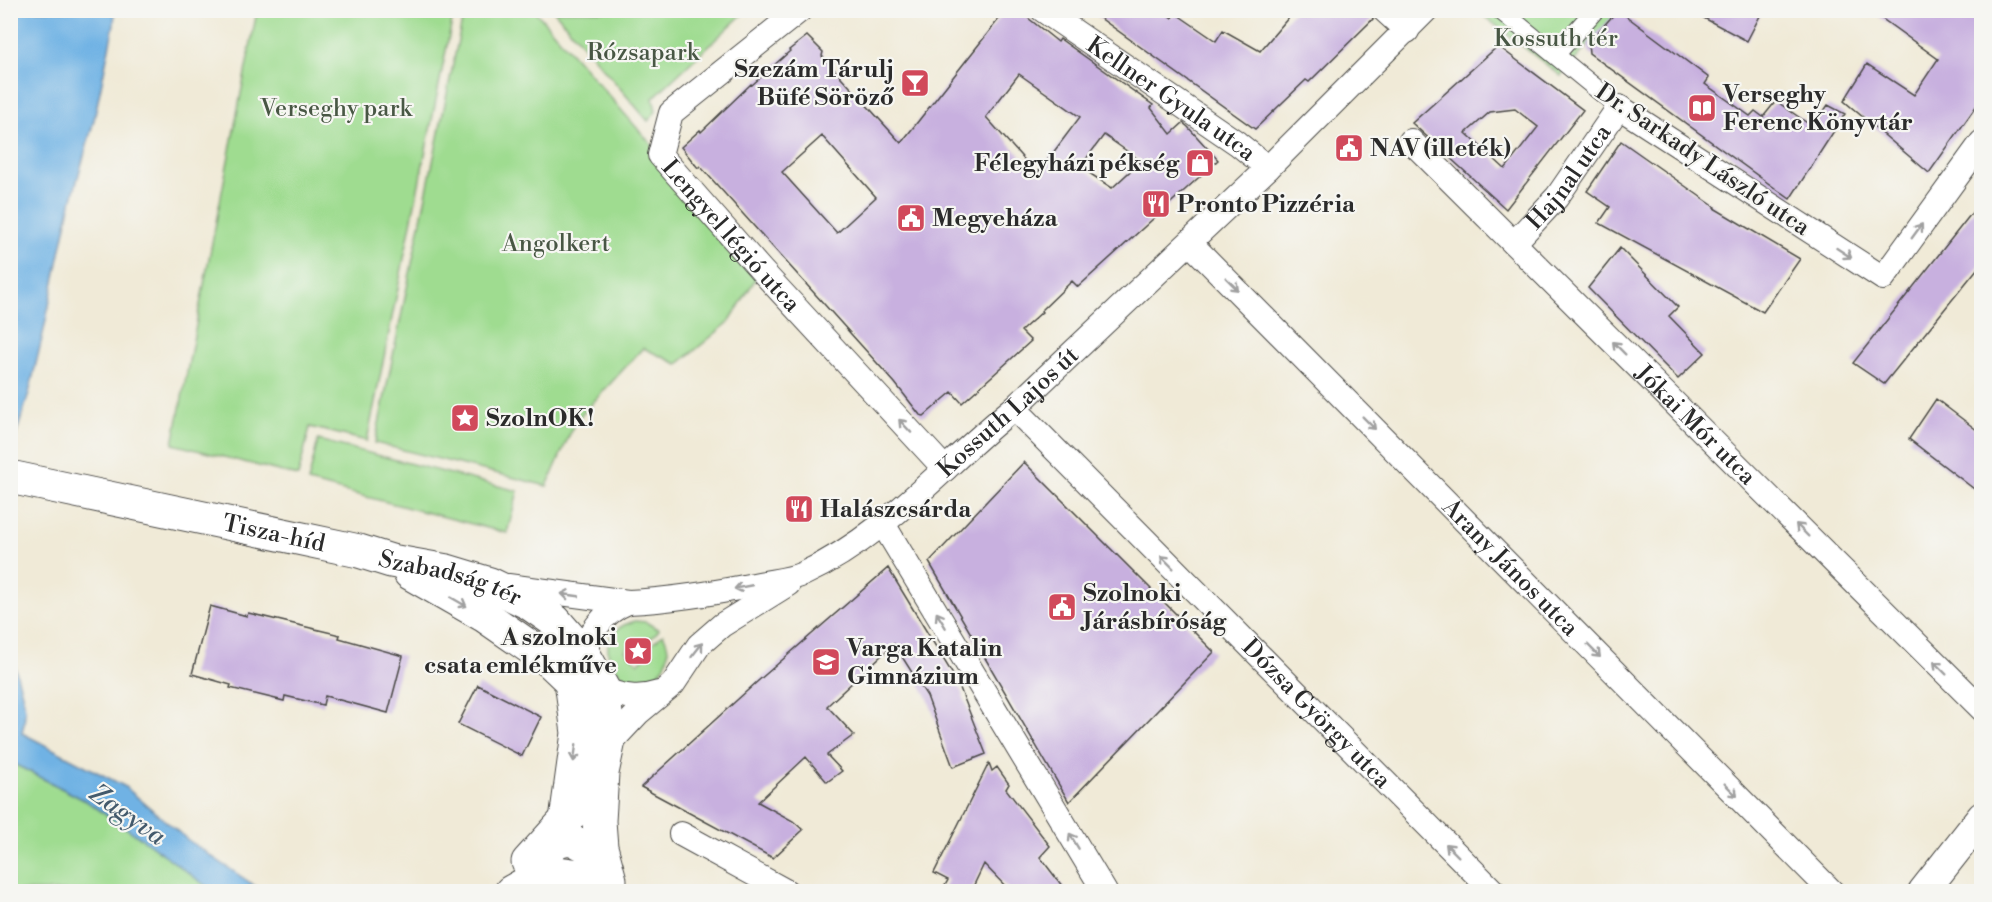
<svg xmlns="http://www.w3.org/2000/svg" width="1992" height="902" viewBox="0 0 1992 902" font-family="'Libre Bodoni',serif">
  <rect width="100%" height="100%" fill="#f6f6f2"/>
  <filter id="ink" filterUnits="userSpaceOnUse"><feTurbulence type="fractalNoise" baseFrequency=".0167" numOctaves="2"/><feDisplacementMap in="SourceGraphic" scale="12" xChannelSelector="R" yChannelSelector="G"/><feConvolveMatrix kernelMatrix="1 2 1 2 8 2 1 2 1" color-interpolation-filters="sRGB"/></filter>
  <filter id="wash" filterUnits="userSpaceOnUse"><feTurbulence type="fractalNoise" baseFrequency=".008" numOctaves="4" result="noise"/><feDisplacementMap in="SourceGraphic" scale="24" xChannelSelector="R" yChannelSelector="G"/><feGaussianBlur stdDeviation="1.35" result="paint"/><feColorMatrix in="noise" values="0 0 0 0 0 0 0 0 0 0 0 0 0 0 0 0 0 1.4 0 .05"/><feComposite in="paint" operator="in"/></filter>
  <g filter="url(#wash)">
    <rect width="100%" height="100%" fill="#f0ead7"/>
    <path fill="#9fdc90" stroke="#65845e" stroke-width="1.5" d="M 1483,10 L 1618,11 L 1561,76 L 1480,13 Z
      M 257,11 L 454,11 L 367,441 L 310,427 L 298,476 L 173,444 Z
      M 464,11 L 535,11 L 761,270 L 729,322 L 678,364 L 643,348 L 575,422 L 547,486 L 375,443 Z
      M 554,11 L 746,11 L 653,98 L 656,111 L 648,121 Z
      M 318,440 L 518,491 L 507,533 L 308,482 Z
      M 635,621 L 646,622 L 659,630 L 645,644 L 638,638 L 625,650 L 638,663 L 651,651 L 648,647 L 663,634 C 669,645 670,657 663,668 C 635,713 572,638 635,621 Z
      M 10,762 L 86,801 L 151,845 L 213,891 L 11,891 Z"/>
    <path fill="#6fb2e4" stroke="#4d6e88" stroke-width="1.5" d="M 11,10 L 115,11 L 114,24 L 94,120 L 70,206 L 43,334 L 29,393 L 11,451 Z
      M 10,643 C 12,652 13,662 16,671 C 22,696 29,707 22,733 L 124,786 L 188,840 L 262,891 L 213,891 L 151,845 L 86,801 L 11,762 Z"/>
    <g id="blocks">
      <path fill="#c8b0df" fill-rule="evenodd" d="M 1006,10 L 1018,10 L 1058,42 L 1060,39 L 1153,105 L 1151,108 L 1171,134 L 1183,123 L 1188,127 L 1218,160 L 1078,287 L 1072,281 L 1041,311 L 1042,312 L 1021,331 L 1031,341 L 962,403 L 952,392 L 924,416 L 920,415 L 895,383 L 700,166 L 698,168 L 681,147 L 700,130 L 701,132 L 751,84 L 752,85 L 790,51 L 789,50 L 807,36 L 823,52 L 822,56 L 901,143 ZM 1019,74 L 1080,117 L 1037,174 L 986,117 ZM 1104,135 L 1141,161 L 1112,188 L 1080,167 ZM 822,136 L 876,197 L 837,233 L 782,172 Z
        M 1089,10 L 1161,10 L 1172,18 L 1175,13 L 1216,41 L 1223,30 L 1260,51 L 1295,10 L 1370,10 L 1373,19 L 1309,82 L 1306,80 L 1255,129 Z
        M 1618,10 L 1709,78 L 1705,84 L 1750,116 L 1755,111 L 1763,117 L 1776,101 L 1813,127 L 1828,105 L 1845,114 L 1790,199 L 1589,53 L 1588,43 Z
        M 1689,10 L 1763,10 L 1747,41 Z
        M 1870,10 L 1982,10 L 1982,98 L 1929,173 L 1844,101 L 1867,64 L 1914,95 L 1938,59 Z
        M 1498,46 L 1583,110 L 1506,209 L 1412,123 ZM 1515,109 L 1538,127 L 1505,169 L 1466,133 L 1490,112 Z
        M 1621,141 L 1715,207 L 1714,208 L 1800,259 L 1763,312 L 1599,223 L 1610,207 L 1587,191 Z
        M 1982,200 L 1982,263 L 1884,384 L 1853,363 Z
        M 1620,248 L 1678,307 L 1669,316 L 1705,353 L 1678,379 L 1588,288 Z
        M 1936,399 L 1982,434 L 1982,495 L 1909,439 Z
        M 1024,462 L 1214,652 L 1069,802 L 929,562 Z
        M 888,568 L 958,683 L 986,754 L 953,767 L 927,696 L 894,644 L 827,706 L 854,735 L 827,755 L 842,771 L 827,782 L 806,757 L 758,802 L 793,821 L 803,830 L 773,858 L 641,787 L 758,681 Z
        M 210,606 L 247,616 L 248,613 L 340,635 L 339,638 L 403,656 L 388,713 L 325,696 L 323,705 L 285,696 L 284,701 L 230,688 L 231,685 L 192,674 Z
        M 478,685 L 541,717 L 522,756 L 458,724 Z
        M 989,763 L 992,771 L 997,767 L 1009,784 L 1006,789 L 1050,846 L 1040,857 L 1066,891 L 1010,891 L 984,864 L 971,891 L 942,891 L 948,880 L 934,873 Z"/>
    </g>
  </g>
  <g filter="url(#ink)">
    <use href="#blocks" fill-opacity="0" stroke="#494845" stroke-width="1.5"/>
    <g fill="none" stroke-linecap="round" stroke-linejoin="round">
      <g stroke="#494845" stroke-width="20">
        <path id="pedestrian" d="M 1500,10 L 1619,107
          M 1556,54 L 1595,10"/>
      </g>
      <g stroke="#494845" stroke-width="26">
        <g id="minor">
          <path id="s1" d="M 800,10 L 671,113 L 660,155 L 761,270 L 945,469"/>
          <path id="s2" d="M 1043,10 L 1237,143 L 1268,168"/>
          <path d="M 1384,10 L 1407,31"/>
          <path id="s3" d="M 1411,141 L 1982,709"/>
          <path id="s4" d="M 1190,243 L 1832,892"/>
          <path id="s5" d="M 1514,243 L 1557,197 L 1619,107 L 1883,278 L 1982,142"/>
          <path id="s6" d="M 1014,408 L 1494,892"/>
          <path d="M 883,524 L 1105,892"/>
          <path id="s7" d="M 508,586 L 628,602 C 672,600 715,593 759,584 C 773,581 790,580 803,574 C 886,536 944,464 1014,408 L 1268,168 L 1426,10"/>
          <path d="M 578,664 C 590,636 597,615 628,602"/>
          <path d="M 589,686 C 617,693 631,702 659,693"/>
          <path d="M 608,745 L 638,713 L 673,684 L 699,645 L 722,625 L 788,584"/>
          <path d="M 681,834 L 787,892"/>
        </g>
      </g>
      <g stroke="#494845" stroke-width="32">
        <path id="tertiary" d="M 536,857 L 559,842 L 570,839 L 593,851 L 608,878
          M 1923,892 L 1982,817"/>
      </g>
      <g stroke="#494845" stroke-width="35">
        <g id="secondary">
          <path id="s8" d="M 10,477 L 359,551 L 391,561 L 447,571 L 490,584 L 529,603 L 555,621 L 583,653 L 603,689 L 605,701 L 608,745 L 602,773 L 599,821 L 601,847 L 610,880 L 558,873 L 539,876 L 511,892"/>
          <path d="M 410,573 L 485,616 L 550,661 L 571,681 L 578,733 L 566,820"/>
          <path d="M 528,862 L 566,820 L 579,802"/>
        </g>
      </g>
      <use href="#pedestrian" stroke="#fff" stroke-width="18"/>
      <use href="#minor" stroke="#fff" stroke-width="24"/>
      <use href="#tertiary" stroke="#fff" stroke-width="30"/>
      <use href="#secondary" stroke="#fff" stroke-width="33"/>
    </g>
    <defs><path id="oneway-shaft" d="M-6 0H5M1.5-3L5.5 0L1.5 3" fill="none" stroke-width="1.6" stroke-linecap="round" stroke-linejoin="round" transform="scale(1.5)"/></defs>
    <g stroke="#a0a0a0">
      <use href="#oneway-shaft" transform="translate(1917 231) rotate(-54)"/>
      <use href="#oneway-shaft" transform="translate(1844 253) rotate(33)"/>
      <use href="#oneway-shaft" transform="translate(1232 284) rotate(45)"/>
      <use href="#oneway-shaft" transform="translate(1619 348) rotate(-135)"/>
      <use href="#oneway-shaft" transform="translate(1369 423) rotate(45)"/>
      <use href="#oneway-shaft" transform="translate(905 426) rotate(-133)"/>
      <use href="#oneway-shaft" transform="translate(1802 530) rotate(-135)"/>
      <use href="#oneway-shaft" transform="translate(1167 562) rotate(-135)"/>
      <use href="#oneway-shaft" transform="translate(743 587) rotate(169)"/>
      <use href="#oneway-shaft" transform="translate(570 595) rotate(-172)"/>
      <use href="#oneway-shaft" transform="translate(459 602) rotate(30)"/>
      <use href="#oneway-shaft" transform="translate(941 620) rotate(-121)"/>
      <use href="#oneway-shaft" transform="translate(697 650) rotate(-52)"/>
      <use href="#oneway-shaft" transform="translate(1594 651) rotate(45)"/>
      <use href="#oneway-shaft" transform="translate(1940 668) rotate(-135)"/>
      <use href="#oneway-shaft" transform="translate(575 753) rotate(98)"/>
      <use href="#oneway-shaft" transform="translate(1731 790) rotate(45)"/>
      <use href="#oneway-shaft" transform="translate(1074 841) rotate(-121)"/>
      <use href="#oneway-shaft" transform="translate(1452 850) rotate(-135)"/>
    </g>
  </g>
  <defs>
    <g id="bar-square" transform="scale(1.5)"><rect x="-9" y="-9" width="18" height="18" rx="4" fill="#d1495b" stroke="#f6f6f2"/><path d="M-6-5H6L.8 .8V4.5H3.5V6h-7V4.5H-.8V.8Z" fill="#fff"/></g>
    <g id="library-square" transform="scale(1.5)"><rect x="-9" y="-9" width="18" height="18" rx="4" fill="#d1495b" stroke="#f6f6f2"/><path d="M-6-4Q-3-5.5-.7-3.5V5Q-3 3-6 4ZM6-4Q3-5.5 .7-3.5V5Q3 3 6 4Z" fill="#fff"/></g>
    <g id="civic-square" transform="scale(1.5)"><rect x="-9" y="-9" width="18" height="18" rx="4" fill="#d1495b" stroke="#f6f6f2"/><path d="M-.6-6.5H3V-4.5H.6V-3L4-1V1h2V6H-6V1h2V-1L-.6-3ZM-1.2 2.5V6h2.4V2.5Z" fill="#fff"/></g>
    <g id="shop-square" transform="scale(1.5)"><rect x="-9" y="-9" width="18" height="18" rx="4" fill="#d1495b" stroke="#f6f6f2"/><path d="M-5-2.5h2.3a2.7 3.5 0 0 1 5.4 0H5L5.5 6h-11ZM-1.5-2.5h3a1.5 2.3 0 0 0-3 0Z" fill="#fff"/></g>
    <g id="restaurant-square" transform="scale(1.5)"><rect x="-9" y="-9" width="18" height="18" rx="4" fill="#d1495b" stroke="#f6f6f2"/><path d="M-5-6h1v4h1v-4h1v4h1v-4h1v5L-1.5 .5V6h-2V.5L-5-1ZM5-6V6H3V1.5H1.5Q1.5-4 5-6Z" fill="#fff"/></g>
    <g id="sight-square" transform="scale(1.5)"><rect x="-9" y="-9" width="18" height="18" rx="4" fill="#d1495b" stroke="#f6f6f2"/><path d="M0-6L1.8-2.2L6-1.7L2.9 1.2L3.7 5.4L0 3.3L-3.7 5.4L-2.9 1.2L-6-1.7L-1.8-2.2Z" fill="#fff"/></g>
    <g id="school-square" transform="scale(1.5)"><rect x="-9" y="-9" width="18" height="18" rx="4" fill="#d1495b" stroke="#f6f6f2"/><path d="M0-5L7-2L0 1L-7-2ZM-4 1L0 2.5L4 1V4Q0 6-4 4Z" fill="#fff"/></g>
  </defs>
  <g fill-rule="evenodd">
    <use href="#bar-square" x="915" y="83"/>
    <use href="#library-square" x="1702" y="108"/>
    <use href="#civic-square" x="1349" y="148"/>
    <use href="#shop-square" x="1200" y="163"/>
    <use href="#restaurant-square" x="1156" y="204"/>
    <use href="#civic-square" x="911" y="218"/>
    <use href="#sight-square" x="465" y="418"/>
    <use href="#restaurant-square" x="799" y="509"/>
    <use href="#civic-square" x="1062" y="607"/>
    <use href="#sight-square" x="638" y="651"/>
    <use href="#school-square" x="826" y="662"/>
  </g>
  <g text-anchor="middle" stroke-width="4.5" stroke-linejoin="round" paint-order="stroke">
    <g font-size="24" fill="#485744" stroke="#f6f6f2">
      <text x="1556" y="46">Kossuth tér</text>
      <text x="643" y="60">Rózsapark</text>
      <text x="336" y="116">Verseghy park</text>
      <text x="556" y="251">Angolkert</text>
    </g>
    <g font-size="24" font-weight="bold" fill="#2b2b2b" stroke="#f6f6f2" text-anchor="start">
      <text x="894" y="77" text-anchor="end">Szezám Tárulj<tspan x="894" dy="28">Büfé Söröző</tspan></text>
      <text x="1723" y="102">Verseghy<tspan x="1723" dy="28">Ferenc Könyvtár</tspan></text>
      <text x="1370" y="156">NAV (illeték)</text>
      <text x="1179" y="171" text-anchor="end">Félegyházi pékség</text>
      <text x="1177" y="212">Pronto Pizzéria</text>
      <text x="932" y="226">Megyeháza</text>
      <text x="486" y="426">SzolnOK!</text>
      <text x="820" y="517">Halászcsárda</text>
      <text x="1083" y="601">Szolnoki<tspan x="1083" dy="28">Járásbíróság</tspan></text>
      <text x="617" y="645" text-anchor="end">A szolnoki<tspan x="617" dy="28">csata emlékműve</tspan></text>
      <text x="847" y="656">Varga Katalin<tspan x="847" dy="28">Gimnázium</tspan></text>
    </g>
    <g font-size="24" fill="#2b2b2b" stroke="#f6f6f2">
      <text dy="8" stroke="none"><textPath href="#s2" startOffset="156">Kellner Gyula utca</textPath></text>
      <text transform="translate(1703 159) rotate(34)" y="8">Dr. Sarkady László utca</text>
      <text dy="8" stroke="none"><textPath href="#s5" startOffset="86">Hajnal utca</textPath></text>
      <text dy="8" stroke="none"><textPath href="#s1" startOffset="316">Lengyel légió utca</textPath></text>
      <text dy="8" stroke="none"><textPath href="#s7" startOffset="561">Kossuth Lajos út</textPath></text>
      <text dy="8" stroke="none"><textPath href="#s3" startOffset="402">Jókai Mór utca</textPath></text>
      <text dy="8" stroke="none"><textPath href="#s8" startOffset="270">Tisza-híd</textPath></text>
      <text dy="8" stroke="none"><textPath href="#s4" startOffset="456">Arany János utca</textPath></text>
      <text dy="8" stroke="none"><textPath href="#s8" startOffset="452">Szabadság tér</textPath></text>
      <text dy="8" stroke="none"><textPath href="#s6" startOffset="430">Dózsa György utca</textPath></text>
    </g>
    <g font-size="26" font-style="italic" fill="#435a6c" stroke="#f6f6f2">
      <text transform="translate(128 814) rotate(35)" y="9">Zagyva</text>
    </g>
  </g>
  <rect width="1992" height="902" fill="none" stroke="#f6f6f2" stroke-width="36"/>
</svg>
